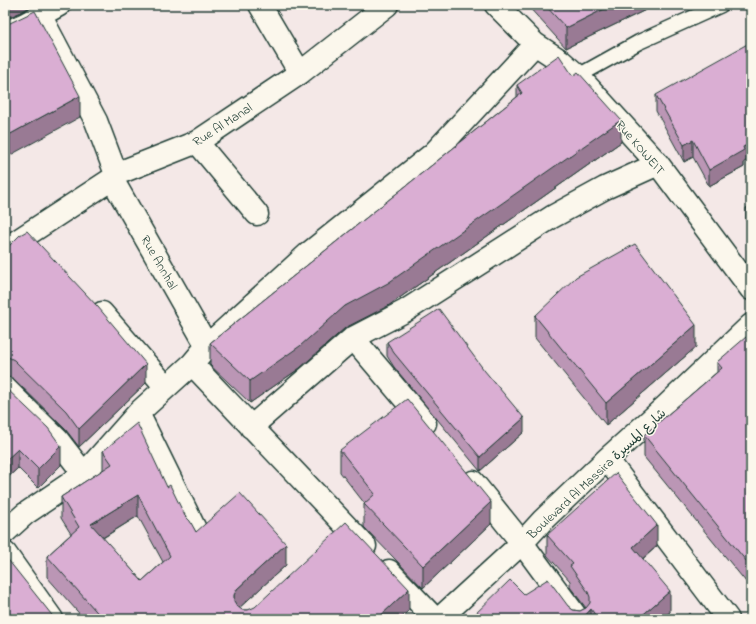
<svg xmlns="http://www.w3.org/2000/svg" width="756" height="624" viewBox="0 0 756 624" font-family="'Indie Flower','Playpen Sans Arabic',sans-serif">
  <rect width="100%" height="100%" fill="#f4e8e7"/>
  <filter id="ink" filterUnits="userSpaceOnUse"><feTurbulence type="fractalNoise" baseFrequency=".025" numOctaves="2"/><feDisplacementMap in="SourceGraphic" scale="8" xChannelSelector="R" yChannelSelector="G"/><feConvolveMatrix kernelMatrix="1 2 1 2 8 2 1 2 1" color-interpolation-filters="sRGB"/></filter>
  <g filter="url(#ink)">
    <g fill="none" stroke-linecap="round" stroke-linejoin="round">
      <g stroke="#1f3d34" stroke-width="17">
        <path id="lane" d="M 578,76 L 639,42 L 721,5"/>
      </g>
      <g stroke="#1f3d34" stroke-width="25">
        <path id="street" d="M 260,5 L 300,73
          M 496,5 L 535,44 L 561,61 L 578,76 L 658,164 L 751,289
          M 40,15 L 96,121 L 116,174
          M 5,33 L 25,24 L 59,5
          M 197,142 L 257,214
          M 112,179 L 207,346
          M 5,249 L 112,179 L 116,174 L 197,142 L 300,73 L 387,5
          M 102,313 L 166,387
          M 353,338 L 425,423
          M 192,364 L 365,546
          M 5,388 L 57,439 L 84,474
          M 138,413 L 196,531
          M 251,427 L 353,338 L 405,311 L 552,217 L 605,188 L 658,164
          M 473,482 L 522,543 L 578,619
          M 5,532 L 25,514 L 84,474 L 138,413 L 192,364 L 207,346 L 309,253 L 434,153 L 535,44
          M 5,553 L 52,619
          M 389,571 L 435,619"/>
      </g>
      <g stroke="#1f3d34" stroke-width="25">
        <path id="secondary" d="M 607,459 L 728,619
          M 439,619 L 522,543 L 543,520 L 607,459 L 666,406 L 751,325"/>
      </g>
      <use href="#lane" stroke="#fbf7ec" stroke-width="14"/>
      <use href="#street" stroke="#fbf7ec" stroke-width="22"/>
      <use href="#secondary" stroke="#fbf7ec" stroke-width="22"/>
    </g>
    <path fill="#bb96b5" stroke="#1f3d34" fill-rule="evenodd" d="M 527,5 L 656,5 L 566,48 Z
      M 517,85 L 621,142 L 388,306 L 345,328 L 300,368 L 250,403 L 210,365 L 210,343 L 517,97 Z
      M 656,95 L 744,162 L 744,167 L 709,186 L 693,157 L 684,162 L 656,111 Z
      M 751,204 L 751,226 L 746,221 L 746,208 Z
      M 5,250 L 146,383 L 79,447 L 66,430 L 14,379 L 8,376 L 5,376 Z
      M 535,316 L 696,347 L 606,425 L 535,338 Z
      M 751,337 L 751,588 L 644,457 L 644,435 L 717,372 L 717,362 Z
      M 387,342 L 524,432 L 480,471 L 394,367 L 387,356 Z
      M 5,387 L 61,465 L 38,488 L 18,468 L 5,480 Z
      M 340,450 L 491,524 L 423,588 L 364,527 L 364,504 L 365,504 L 340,472 Z
      M 103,451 L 167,487 L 196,532 L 286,565 L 239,608 L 242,610 L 409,610 L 400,619 L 84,619 L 47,577 L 47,556 L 71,534 L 61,518 L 61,497 L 103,470 ZM 138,516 L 163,562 L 142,581 L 103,538 Z
      M 547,535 L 657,546 L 643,559 L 670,612 L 662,619 L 470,619 L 524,594 L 568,606 L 573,610 L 580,611 L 586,608 L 570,587 L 570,581 L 547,555 Z"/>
    <path fill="#997a94" stroke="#1f3d34" d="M 5,5 L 30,5 L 30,7 L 19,13 L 5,19 Z
      M 612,5 L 656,5 L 566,48 L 566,28 Z
      M 80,96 L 80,117 L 5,158 L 5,137 Z
      M 621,120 L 621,142 L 388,306 L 345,328 L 300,368 L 250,403 L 250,381 L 345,306 Z
      M 693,140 L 693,157 L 684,162 L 684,145 Z
      M 751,143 L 751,159 L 744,162 L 744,167 L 709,186 L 709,170 L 743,147 Z
      M 696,325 L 696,347 L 606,425 L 606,403 Z
      M 146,364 L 146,383 L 79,447 L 79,429 Z
      M 524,418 L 524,432 L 480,471 L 480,457 Z
      M 61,446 L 61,465 L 38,488 L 38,469 Z
      M 18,449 L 18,468 L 5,480 L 5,461 Z
      M 138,495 L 138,516 L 91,545 L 91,524 Z
      M 491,502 L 491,524 L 423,588 L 423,566 Z
      M 657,525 L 657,546 L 633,567 L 633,547 Z
      M 286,544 L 286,565 L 237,610 L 234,616 L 234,595 L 237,589 Z
      M 409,589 L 409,610 L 400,619 L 377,619 Z
      M 670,591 L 670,612 L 662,619 L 638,619 Z
      M 591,609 L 591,619 L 582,619 Z"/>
    <path fill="#daaed3" stroke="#1f3d34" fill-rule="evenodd" d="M 545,5 L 612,5 L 566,28 Z
      M 35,11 L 80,96 L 5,137 L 5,24 L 10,23 Z
      M 751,42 L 751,143 L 743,147 L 744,150 L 709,170 L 693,140 L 684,145 L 656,95 Z
      M 559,55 L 573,76 L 578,72 L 621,120 L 388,283 L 345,306 L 300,346 L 250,381 L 210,343 L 522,93 L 517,85 Z
      M 751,204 L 751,213 L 746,208 Z
      M 27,231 L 98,307 L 146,364 L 79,429 L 66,411 L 14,360 L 8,357 L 5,357 L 5,250 L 20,235 Z
      M 635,244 L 696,325 L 606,403 L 535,316 L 576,277 Z
      M 439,309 L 484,370 L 524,418 L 480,457 L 394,353 L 387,342 Z
      M 746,337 L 751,337 L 751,567 L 644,435 L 722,368 L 717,362 Z
      M 5,387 L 48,428 L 61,446 L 38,469 L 18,449 L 5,461 Z
      M 407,399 L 491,502 L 423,566 L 364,504 L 375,494 L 340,450 Z
      M 137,423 L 167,487 L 170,485 L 185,516 L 190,521 L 196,532 L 240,493 L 286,544 L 237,589 L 234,595 L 234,601 L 237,606 L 242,610 L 248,610 L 255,607 L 346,522 L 409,589 L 377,619 L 103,619 L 47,556 L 79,527 L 61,497 L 112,464 L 103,451 ZM 138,495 L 170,556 L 142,581 L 91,524 Z
      M 616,473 L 657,525 L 633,547 L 670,591 L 638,619 L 598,619 L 591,609 L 582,619 L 470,619 L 510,580 L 524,594 L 548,579 L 568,606 L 573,610 L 580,611 L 586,608 L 590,603 L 590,597 L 588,592 L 570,566 L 573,564 L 547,535 Z
      M 5,556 L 55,619 L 5,619 Z
      M 689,613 L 693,619 L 684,619 Z"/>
  </g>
  <g text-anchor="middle" stroke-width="3" stroke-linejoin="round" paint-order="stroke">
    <g font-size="13" fill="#1f3d34" stroke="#fbf7ec">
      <text transform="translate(222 124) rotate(-33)" y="5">Rue Al Manal</text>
      <text transform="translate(641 147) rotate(49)" y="5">Rue KOWEIT</text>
      <text transform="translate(160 262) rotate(60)" y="5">Rue Annhal</text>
      <text transform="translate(596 473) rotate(-43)" y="5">Boulevard Al Massira شارع المسيرة</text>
    </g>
  </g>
  <rect width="756" height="624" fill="none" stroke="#fbf7ec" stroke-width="20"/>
  <rect x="10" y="10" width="736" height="604" fill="none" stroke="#1f3d34" stroke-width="1.5" filter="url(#ink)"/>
</svg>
